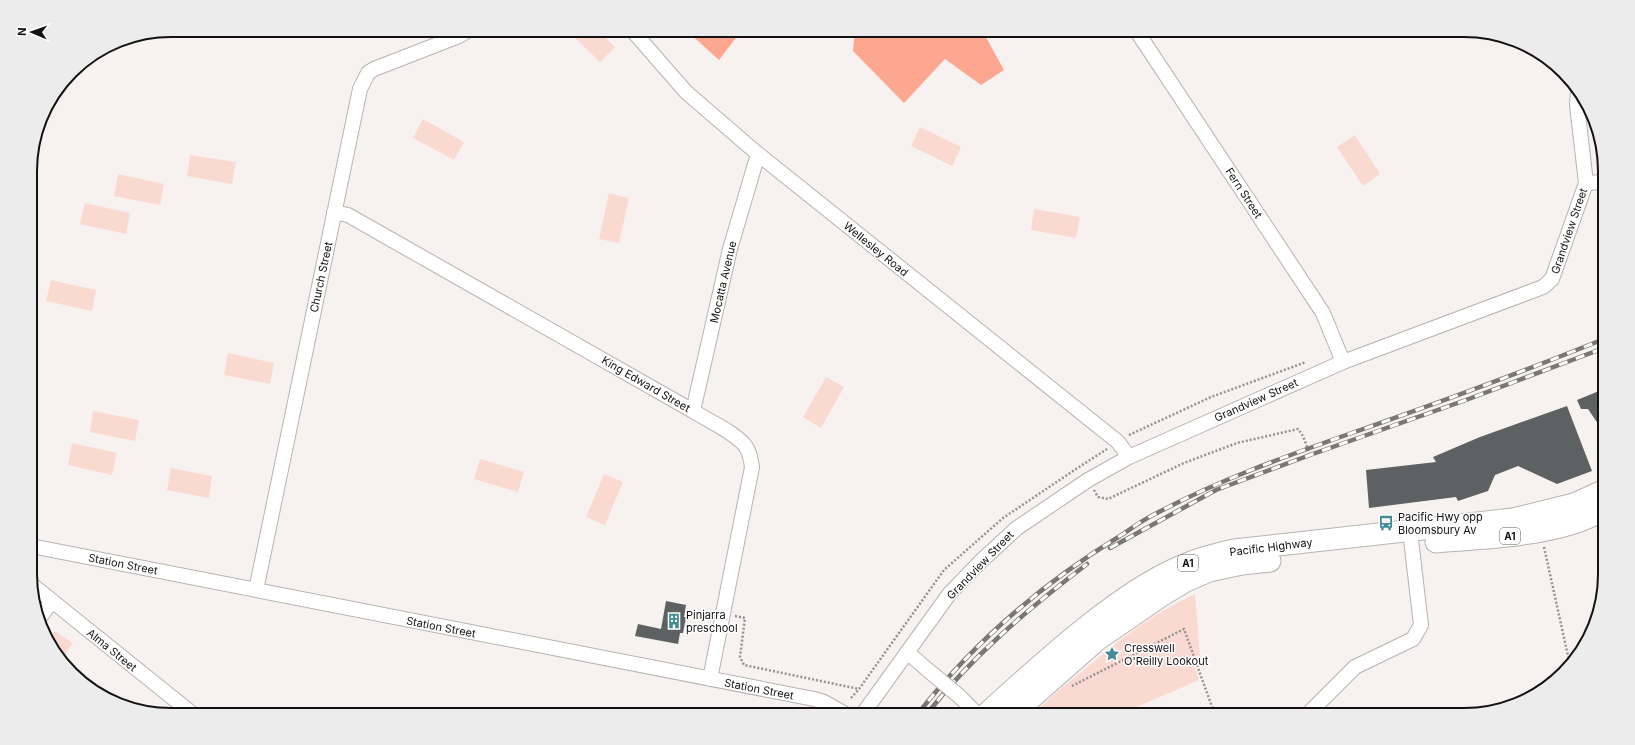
<svg xmlns="http://www.w3.org/2000/svg" width="1635" height="745" viewBox="0 0 1635 745" font-family="Inter,sans-serif">
  <rect width="100%" height="100%" fill="#f7f2f0"/>
  <path fill="#fad9d1" d="M 567,30 L 597,30 L 615,47 L 600,62 Z
    M 423,119 L 464,142 L 454,160 L 413,138 Z
    M 920,127 L 961,147 L 952,166 L 911,146 Z
    M 1355,135 L 1380,174 L 1363,186 L 1337,147 Z
    M 190,155 L 236,162 L 232,184 L 187,176 Z
    M 118,174 L 164,184 L 160,205 L 114,196 Z
    M 609,193 L 629,198 L 619,243 L 599,239 Z
    M 85,203 L 130,213 L 126,234 L 80,224 Z
    M 1034,209 L 1080,217 L 1076,238 L 1031,230 Z
    M 51,280 L 96,290 L 92,311 L 46,301 Z
    M 228,353 L 274,363 L 270,384 L 224,375 Z
    M 826,377 L 844,387 L 821,428 L 803,417 Z
    M 93,411 L 139,420 L 135,441 L 90,432 Z
    M 72,443 L 117,453 L 112,475 L 68,465 Z
    M 480,459 L 524,472 L 518,492 L 474,479 Z
    M 171,468 L 212,476 L 209,498 L 167,490 Z
    M 604,474 L 623,482 L 605,525 L 586,517 Z
    M 1195,594 L 1200,656 L 1192,657 L 1199,680 L 1137,707 L 1139,715 L 1033,715 C 1049,698 1066,684 1084,670 C 1118,640 1154,613 1195,594 Z
    M 55,631 L 73,643 L 60,661 L 50,638 Z"/>
  <path fill="#fda791" d="M 686,30 L 742,30 L 719,60 Z
    M 855,30 L 982,30 L 1004,70 L 981,85 L 945,59 L 904,103 L 853,51 Z"/>
  <path fill="#5d6162" d="M 1604,389 L 1605,434 L 1588,409 L 1581,409 L 1577,400 Z
    M 1567,406 L 1592,471 L 1557,484 L 1518,466 L 1495,475 L 1488,491 L 1458,501 L 1456,497 L 1369,508 L 1366,470 L 1436,462 L 1433,457 L 1480,437 Z
    M 666,601 L 686,605 L 684,617 L 686,617 L 683,633 L 680,633 L 678,644 L 635,636 L 638,624 L 661,629 Z"/>
  <g fill="none" stroke-linecap="round" stroke-linejoin="round">
    <g stroke="#b7b3b2" stroke-width="16">
      <path id="minor" d="M 632,30 L 686,92 L 758,154 L 1118,442 L 1129,457
        M 1136,30 L 1323,313 L 1343,362
        M 1586,183 L 1604,182
        M 334,212 L 348,215 L 693,411 C 707,420 738,434 746,447 C 750,453 751,460 752,467 L 710,679
        M 693,411 L 730,249 L 758,154
        M 31,546 L 814,699 L 824,702 L 847,715
        M 31,584 L 194,715
        M 256,590 L 360,89 L 368,73 L 374,69 L 459,36 L 469,30
        M 41,616 L 52,601
        M 907,652 L 929,671
        M 959,696 L 978,715
        M 862,715 L 950,593 L 980,562 L 1017,528 L 1088,480 L 1129,457 L 1343,362 L 1543,287 L 1552,279 L 1586,183 L 1577,105 L 1578,90
        M 1307,715 L 1355,667 L 1413,639 L 1421,625 L 1410,531"/>
    </g>
    <g stroke="#b7b3b2" stroke-width="23">
      <path id="highway" d="M 1436,542 C 1483,538 1531,537 1577,522 C 1586,519 1596,514 1605,510
        M 985,715 C 1020,683 1054,652 1091,623 C 1119,601 1147,581 1179,567 C 1197,559 1215,554 1234,550 L 1513,519 L 1574,504 L 1605,490
        M 1014,715 L 1022,706 L 1097,640 L 1161,596 L 1186,581 L 1209,571 L 1242,564 L 1270,561"/>
    </g>
    <path stroke="#959190" stroke-width="2.5" stroke-dasharray="2 2" stroke-linecap="butt" d="M 1129,435 L 1211,397 L 1306,362
      M 1094,490 L 1098,497 L 1108,499 L 1184,463 L 1237,443 L 1298,429 L 1303,436 L 1310,455
      M 1544,547 L 1570,665
      M 735,616 L 745,618 L 740,657 L 744,665 L 859,689
      M 1072,686 L 1184,629 L 1215,715
      M 851,698 L 859,689 L 944,570 L 1003,518 L 1076,469 L 1107,449"/>
    <use href="#minor" stroke="#fff" stroke-width="14"/>
    <use href="#highway" stroke="#fff" stroke-width="21"/>
    <g stroke="#797675" stroke-width="4.5">
      <path id="rail" d="M 1110,548 L 1216,490 L 1310,455 L 1466,400 L 1604,348
        M 917,715 C 972,644 1043,583 1120,536 C 1132,528 1144,519 1157,513 C 1219,480 1284,457 1349,434 C 1435,404 1520,373 1604,339
        M 926,715 C 972,656 1028,609 1087,564"/>
    </g>
    <use href="#rail" stroke="#fff" stroke-width="3" stroke-dasharray="9" stroke-linecap="butt"/>
    <g stroke="#b7b3b2" stroke-width="16" stroke-linecap="butt">
      <path id="minor-bridge" d="M 929,671 L 959,696"/>
    </g>
    <use href="#minor-bridge" stroke="#fff" stroke-width="14"/>
  </g>
  <defs>
    <g id="bus-bare" transform="scale(1.2)"><path d="M-5-6H5V4H4V6H2V4H-2V6H-4V4H-5ZM-3.5-4V0h7V-4ZM-3.5 1.2v1.5H-2V1.2ZM2 1.2v1.5H3.5V1.2Z" fill="#458b96" stroke="#fff" stroke-width="2.5" paint-order="stroke"/></g>
    <g id="building-bare" transform="scale(1.2)"><path d="M-4-6H4V6H1V3H-1V6H-4ZM-2.5-4.3h1.7v1.8h-1.7ZM.8-4.3h1.7v1.8H.8ZM-2.5-1h1.7V.8h-1.7ZM.8-1h1.7V.8H.8Z" fill="#458b96" stroke="#fff" stroke-width="2.5" paint-order="stroke"/></g>
    <g id="sight-bare" transform="scale(1.2)"><path d="M0-6L1.8-2.2L6-1.7L2.9 1.2L3.7 5.4L0 3.3L-3.7 5.4L-2.9 1.2L-6-1.7L-1.8-2.2Z" fill="#458b96" stroke="#fff" stroke-width="2.5" paint-order="stroke"/></g>
  </defs>
  <g fill-rule="evenodd">
    <use href="#bus-bare" x="1386" y="523"/>
    <use href="#building-bare" x="674" y="621"/>
    <use href="#sight-bare" x="1112" y="654"/>
  </g>
  <g text-anchor="middle" stroke-width="3" stroke-linejoin="round" paint-order="stroke">
    <g fill="#fff" stroke="#5a5858" stroke-width="1">
      <rect x="1500" y="528" width="20" height="16" rx="3"/>
      <rect x="1178" y="555" width="20" height="16" rx="3"/>
    </g>
    <g font-size="10" font-weight="bold" fill="#131111">
      <text x="1510" y="540">A1</text>
      <text x="1188" y="567">A1</text>
    </g>
    <g font-size="11" fill="#131111" stroke="#fff">
      <text transform="translate(1244 193) rotate(57)" y="4">Fern Street</text>
      <text transform="translate(1569 231) rotate(-71)" y="4">Grandview Street</text>
      <text transform="translate(876 249) rotate(39)" y="4">Wellesley Road</text>
      <text transform="translate(321 277) rotate(-78)" y="4">Church Street</text>
      <text transform="translate(723 282) rotate(-77)" y="4">Mocatta Avenue</text>
      <text transform="translate(646 384) rotate(30)" y="4">King Edward Street</text>
      <text transform="translate(1256 400) rotate(-24)" y="4">Grandview Street</text>
      <text transform="translate(1271 547) rotate(-7)" y="4">Pacific Highway</text>
      <text transform="translate(123 564) rotate(11)" y="4">Station Street</text>
      <text transform="translate(980 565) rotate(-46)" y="4">Grandview Street</text>
      <text transform="translate(441 627) rotate(11)" y="4">Station Street</text>
      <text transform="translate(112 650) rotate(39)" y="4">Alma Street</text>
      <text transform="translate(759 689) rotate(11)" y="4">Station Street</text>
    </g>
    <g font-size="11" fill="#131111" stroke="#fff" text-anchor="start">
      <text x="1398" y="521">Pacific Hwy opp<tspan x="1398" dy="13">Bloomsbury Av</tspan></text>
      <text x="686" y="619">Pinjarra<tspan x="686" dy="13">preschool</tspan></text>
      <text x="1124" y="652">Cresswell<tspan x="1124" dy="13">O'Reilly Lookout</tspan></text>
    </g>
  </g>
  <path d="M0 0H1635V745H0ZM171 37H1464A134 134 0 0 1 1598 171V574A134 134 0 0 1 1464 708H171A134 134 0 0 1 37 574V171A134 134 0 0 1 171 37Z" fill="#ececec" fill-rule="evenodd"/>
  <path fill="none" stroke="#131111" stroke-width="2" d="M171 37H1464A134 134 0 0 1 1598 171V574A134 134 0 0 1 1464 708H171A134 134 0 0 1 37 574V171A134 134 0 0 1 171 37Z"/>
  <g transform="translate(32 32) rotate(272)" stroke="#ffffff" stroke-width="3" paint-order="stroke">
  <path d="M0-3L7 15L0 10L-7 15Z" fill="#131111"/>
  <text y="-6" font-size="11" font-weight="bold" text-anchor="middle" fill="#131111">N</text>
  </g>
</svg>
